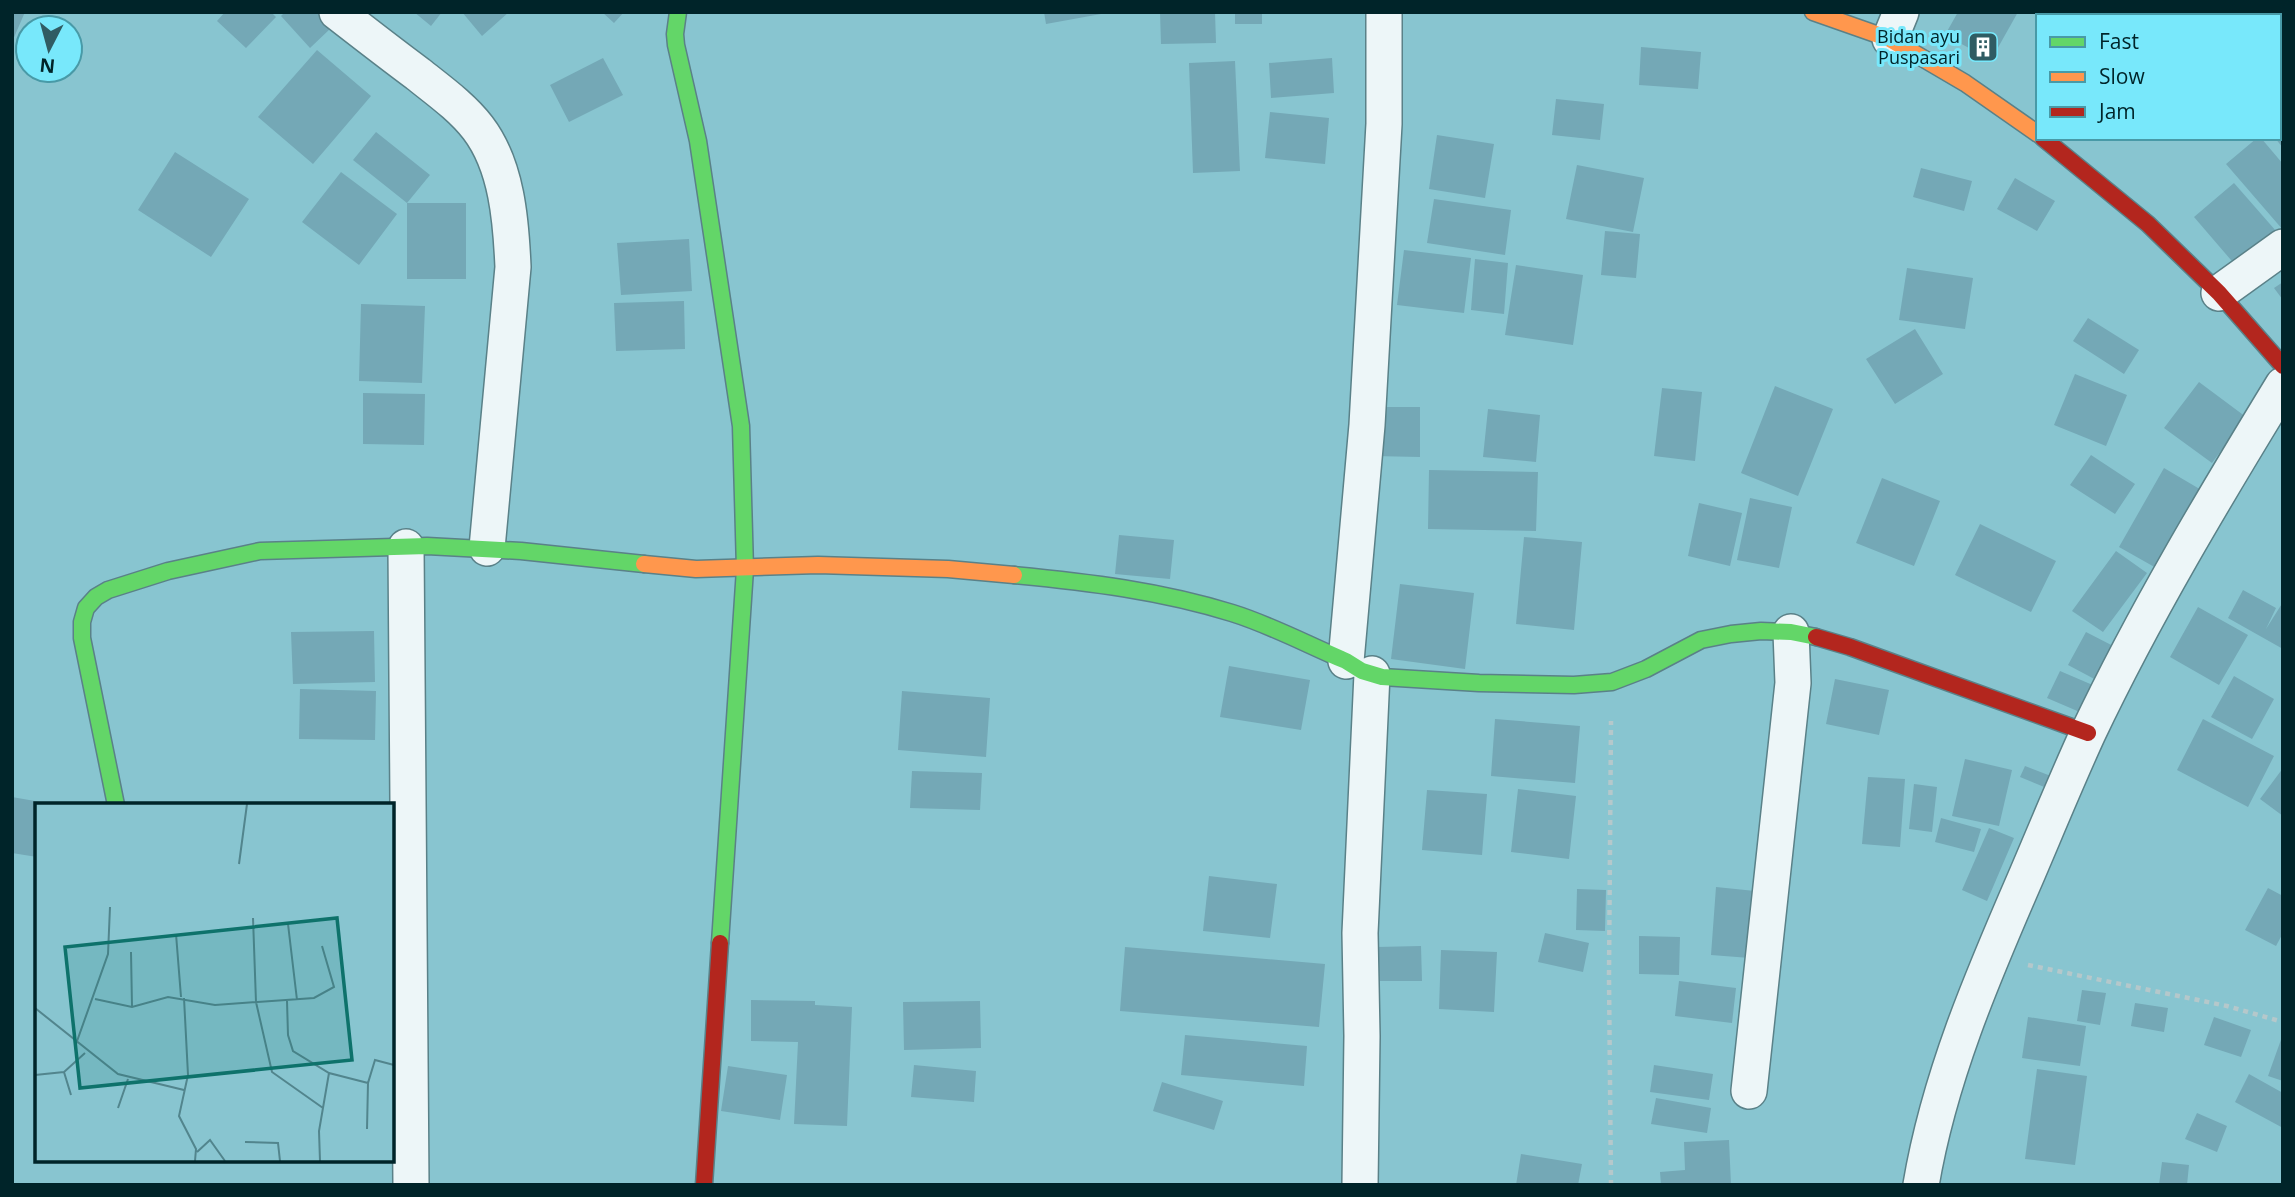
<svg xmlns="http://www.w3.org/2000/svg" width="2295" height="1197" viewBox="0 0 2295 1197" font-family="'Open Sans',sans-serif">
  <rect width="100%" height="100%" fill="#88c5d0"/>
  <path fill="#74a8b6" d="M 12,12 L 25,12 L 12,42 Z
    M 225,12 L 271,12 L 276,17 L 246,48 L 217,21 Z
    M 285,12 L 316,12 L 331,28 L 310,48 L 281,16 Z
    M 414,12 L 442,12 L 431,26 Z
    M 462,12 L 509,12 L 482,36 Z
    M 602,12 L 624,12 L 614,23 Z
    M 1044,12 L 1101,12 L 1101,14 L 1046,24 Z
    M 1160,12 L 1215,12 L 1216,43 L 1161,44 Z
    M 1235,12 L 1262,12 L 1262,24 L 1235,24 Z
    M 1958,12 L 2018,12 L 1991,60 L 1945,35 Z
    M 2160,12 L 2216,12 L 2215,16 L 2160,16 Z
    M 2252,12 L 2262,12 L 2263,16 L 2244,16 Z
    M 2267,12 L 2283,12 L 2283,37 L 2279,38 L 2279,16 L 2269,16 Z
    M 1641,47 L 1701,52 L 1698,89 L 1639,85 Z
    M 317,50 L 371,96 L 313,164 L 258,117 Z
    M 603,58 L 623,95 L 569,122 L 550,85 Z
    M 1332,58 L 1334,93 L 1271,98 L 1269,63 Z
    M 1235,61 L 1240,171 L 1193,173 L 1189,63 Z
    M 1556,99 L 1604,104 L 1600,140 L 1552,135 Z
    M 1270,112 L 1329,118 L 1325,164 L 1265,158 Z
    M 2283,115 L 2283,148 L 2275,138 L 2279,138 L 2279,118 Z
    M 376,132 L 430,175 L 407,203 L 466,203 L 466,279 L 407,279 L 407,203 L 353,160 Z
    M 1437,135 L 1494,144 L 1485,198 L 1429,189 Z
    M 2257,138 L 2261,138 L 2283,164 L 2283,230 L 2226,164 Z
    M 175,152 L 249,199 L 211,257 L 138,210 Z
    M 1577,165 L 1644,178 L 1633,232 L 1566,219 Z
    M 1921,168 L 1972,181 L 1964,211 L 1913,197 Z
    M 341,172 L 397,214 L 359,265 L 302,222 Z
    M 2015,178 L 2055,201 L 2037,231 L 1997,209 Z
    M 2234,183 L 2283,239 L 2243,274 L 2194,217 Z
    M 1434,199 L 1511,210 L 1505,255 L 1427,243 Z
    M 1605,231 L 1640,234 L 1636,278 L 1601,275 Z
    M 689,239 L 692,291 L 621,295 L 617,243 Z
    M 1404,250 L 1471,258 L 1464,313 L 1397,305 Z
    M 1475,259 L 1508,263 L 1504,314 L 1471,310 Z
    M 1516,265 L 1583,275 L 1573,345 L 1505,335 Z
    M 1907,268 L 1973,278 L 1965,329 L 1899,320 Z
    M 2283,282 L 2283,300 L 2274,288 Z
    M 684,301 L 685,349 L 616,351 L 614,303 Z
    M 361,304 L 425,306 L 422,383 L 359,381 Z
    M 2088,318 L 2139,350 L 2124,374 L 2073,341 Z
    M 1915,329 L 1943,374 L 1895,404 L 1866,359 Z
    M 2075,374 L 2127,395 L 2106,446 L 2054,425 Z
    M 2199,382 L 2246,417 L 2212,463 L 2164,428 Z
    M 1775,386 L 1833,409 L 1798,496 L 1741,473 Z
    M 1662,388 L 1702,392 L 1695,461 L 1654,456 Z
    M 363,393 L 425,394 L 424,445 L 363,444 Z
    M 1373,407 L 1420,407 L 1420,457 L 1373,456 Z
    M 1488,409 L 1540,415 L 1536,462 L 1483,457 Z
    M 2091,455 L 2135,484 L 2115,514 L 2070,485 Z
    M 2164,468 L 2203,491 L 2158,569 L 2119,547 Z
    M 1429,470 L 1538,472 L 1536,531 L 1428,529 Z
    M 1882,478 L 1940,501 L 1914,566 L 1856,543 Z
    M 1750,498 L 1792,507 L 1779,568 L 1737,560 Z
    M 1699,503 L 1742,513 L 1730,566 L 1688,556 Z
    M 1980,524 L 2056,561 L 2031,612 L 1955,575 Z
    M 1119,535 L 1174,540 L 1170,579 L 1115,574 Z
    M 1524,537 L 1582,542 L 1574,630 L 1516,624 Z
    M 2116,551 L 2147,573 L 2103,632 L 2072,611 Z
    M 1400,584 L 1474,593 L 1465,669 L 1391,659 Z
    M 2243,590 L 2276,608 L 2266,629 L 2283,602 L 2283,649 L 2228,618 Z
    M 2198,607 L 2248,635 L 2219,685 L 2170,657 Z
    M 374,631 L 375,682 L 293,684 L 291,632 Z
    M 2086,632 L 2119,649 L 2100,682 L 2068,665 Z
    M 1229,666 L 1310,680 L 1301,730 L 1220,717 Z
    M 2060,671 L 2095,686 L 2082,713 L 2047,698 Z
    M 2234,676 L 2274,699 L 2252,739 L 2211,717 Z
    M 1835,679 L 1889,690 L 1879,735 L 1826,724 Z
    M 300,689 L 376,691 L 375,740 L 299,739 Z
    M 902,691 L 990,698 L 986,757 L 898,750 Z
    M 1495,719 L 1580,726 L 1575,783 L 1491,776 Z
    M 2203,719 L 2274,756 L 2248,807 L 2177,770 Z
    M 1965,759 L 2012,770 L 1999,826 L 1952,816 Z
    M 2025,766 L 2064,781 L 2059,793 L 2020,777 Z
    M 2283,768 L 2283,816 L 2260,799 Z
    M 912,771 L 982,773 L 980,810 L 910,808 Z
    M 1868,777 L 1905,779 L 1900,847 L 1862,844 Z
    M 1914,784 L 1937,787 L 1932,832 L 1909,829 Z
    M 1518,789 L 1576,796 L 1569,859 L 1511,852 Z
    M 1427,790 L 1487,794 L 1482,855 L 1422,850 Z
    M 12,797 L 52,804 L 37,805 L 37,857 L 12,853 Z
    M 1941,818 L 1981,829 L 1974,852 L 1935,842 Z
    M 1989,828 L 2014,838 L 1987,901 L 1962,890 Z
    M 1209,876 L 1277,884 L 1270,938 L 1203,931 Z
    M 1716,887 L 1755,891 L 1750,958 L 1711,955 Z
    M 2268,888 L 2283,896 L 2283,933 L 2276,946 L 2245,930 Z
    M 1577,889 L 1606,890 L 1605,931 L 1576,930 Z
    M 1545,933 L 1589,943 L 1583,972 L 1538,962 Z
    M 1639,936 L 1680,937 L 1679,975 L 1639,974 Z
    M 1421,946 L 1422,981 L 1378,981 L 1377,947 Z
    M 1125,947 L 1325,964 L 1319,1027 L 1120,1011 Z
    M 1441,950 L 1497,952 L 1494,1012 L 1439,1009 Z
    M 1679,981 L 1736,988 L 1732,1023 L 1675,1016 Z
    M 2082,990 L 2106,993 L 2100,1025 L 2077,1021 Z
    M 751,1000 L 815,1001 L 815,1005 L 852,1007 L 847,1126 L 794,1124 L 798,1042 L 751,1041 Z
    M 980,1001 L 981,1048 L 904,1050 L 903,1002 Z
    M 2135,1003 L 2168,1008 L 2164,1032 L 2131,1026 Z
    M 2028,1017 L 2086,1026 L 2080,1066 L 2022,1058 Z
    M 2214,1017 L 2251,1030 L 2241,1057 L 2204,1045 Z
    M 2283,1034 L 2283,1081 L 2268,1076 Z
    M 1185,1035 L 1307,1046 L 1304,1086 L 1181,1075 Z
    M 914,1065 L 976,1071 L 974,1102 L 911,1097 Z
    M 1654,1065 L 1713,1074 L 1709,1100 L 1650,1092 Z
    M 728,1066 L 787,1075 L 780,1120 L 721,1111 Z
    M 2037,1069 L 2087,1076 L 2075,1165 L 2025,1159 Z
    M 2249,1074 L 2283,1093 L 2283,1128 L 2235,1102 Z
    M 1162,1082 L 1223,1101 L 1214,1130 L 1153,1111 Z
    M 1656,1098 L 1711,1108 L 1707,1133 L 1651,1124 Z
    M 2197,1113 L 2227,1126 L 2217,1152 L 2185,1139 Z
    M 1729,1140 L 1731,1185 L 1661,1185 L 1660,1172 L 1685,1170 L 1684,1142 Z
    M 1521,1154 L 1582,1164 L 1578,1185 L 1516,1185 Z
    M 2162,1162 L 2189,1165 L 2187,1185 L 2159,1185 Z"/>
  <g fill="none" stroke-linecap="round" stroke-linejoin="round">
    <g stroke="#5a8188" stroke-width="38">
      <path id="street" d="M 337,12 C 364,33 391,54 418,74 C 438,90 462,107 478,128 C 507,166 511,221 513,267 L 487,548
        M 1890,39 L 1901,12
        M 2219,293 L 2283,247
        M 406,547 L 411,1185
        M 1346,661 L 1367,425 L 1384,124 L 1384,12
        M 1749,1091 L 1793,683 L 1791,632
        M 1360,1185 L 1362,1036 L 1360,933 L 1372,674
        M 1921,1185 C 1939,1078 1982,978 2025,879 C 2046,830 2066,781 2088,733 C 2145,613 2214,498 2283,385"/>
    </g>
    <g stroke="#5a8188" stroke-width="19">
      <path id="fast" d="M 678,12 L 675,34 L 676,45 L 698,141 L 741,426 L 745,569 L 720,943
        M 1014,575 C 1088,582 1161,591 1232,613 C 1271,625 1308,645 1346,661 L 1362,671 L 1382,677 L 1479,683 L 1574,685 L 1612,682 L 1646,669 L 1701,640 L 1731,634 L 1761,631 L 1791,632 L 1816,637
        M 116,805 L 82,638 L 82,622 L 86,608 L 96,597 L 108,590 L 168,571 L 260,551 L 427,546 L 521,551 L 644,564"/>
    </g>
    <g stroke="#5a8188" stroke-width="19">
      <path id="slow" d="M 1813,12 L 1890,39 L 1965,83 L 2038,134
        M 644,564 L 696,569 L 818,565 L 948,569 L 1014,575"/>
    </g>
    <g stroke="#5a8188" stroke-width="19">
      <path id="jam" d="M 2043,138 L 2148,224 L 2219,293 L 2283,366
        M 1816,637 L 1850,647 L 2088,733
        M 704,1185 L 720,943"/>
    </g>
    <path stroke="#b5c8cb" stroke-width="4.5" stroke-dasharray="5 5" stroke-linecap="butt" d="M 2028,965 L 2227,1006 L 2283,1022
      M 1611,1185 L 1609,977 L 1611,721"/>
    <use href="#street" stroke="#edf6f8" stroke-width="35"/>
    <use href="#fast" stroke="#63d668" stroke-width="16"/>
    <use href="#slow" stroke="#ff974d" stroke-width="16"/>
    <use href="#jam" stroke="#b3261e" stroke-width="16"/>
  </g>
  <defs>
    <g id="building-square" transform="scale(1.575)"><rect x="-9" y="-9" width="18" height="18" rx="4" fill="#305c63" stroke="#78e8fb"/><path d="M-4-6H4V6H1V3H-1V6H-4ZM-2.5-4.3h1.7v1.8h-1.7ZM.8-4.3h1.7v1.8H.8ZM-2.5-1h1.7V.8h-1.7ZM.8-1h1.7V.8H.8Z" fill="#fff"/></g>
  </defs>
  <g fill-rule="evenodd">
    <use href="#building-square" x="1983" y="47"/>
  </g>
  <g text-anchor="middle" stroke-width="6" stroke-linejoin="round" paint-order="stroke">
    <g font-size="18" fill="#002429" stroke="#78e8fb" text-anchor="end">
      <text x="1960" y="43">Bidan ayu<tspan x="1960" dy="21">Puspasari</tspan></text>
    </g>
  </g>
  <g transform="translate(35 803)">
    <rect width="359" height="359" fill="#88c5d0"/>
    <path fill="none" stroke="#52858d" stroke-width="2" d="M 204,61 L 212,1M 218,115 L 221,199 L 237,269 L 288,305M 253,121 L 262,197M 141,131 L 146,194M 96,149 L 97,204M 149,195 L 153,272 L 144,313 L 161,346 L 160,358M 60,196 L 97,204 L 133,194 L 180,202 L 279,195 L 299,184 L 287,143M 252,198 L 253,232 L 258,248 L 294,270 L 333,280M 0,205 L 83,271 L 149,287M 41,241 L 73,151 L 75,104M 0,272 L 29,269M 36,292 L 29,269 L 50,250M 83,305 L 93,276M 332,326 L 333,280 L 340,257 L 359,262M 210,339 L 243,340 L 245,358M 162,349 L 175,337 L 190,358M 285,358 L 284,328 L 294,270"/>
    <path fill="#0e726b" fill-opacity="0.15" stroke="#0e726b" stroke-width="3.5" d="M 302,115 L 317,257 L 45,285 L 30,144 Z"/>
    <rect width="359" height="359" fill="none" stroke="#002429" stroke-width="3.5"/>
  </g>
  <rect width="2295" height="1197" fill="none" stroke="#002429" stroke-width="28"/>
  <rect x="2036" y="14" width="245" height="126" fill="#78e8fb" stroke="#489aa7" stroke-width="2"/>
  <rect x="2050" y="37" width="35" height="10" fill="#63d668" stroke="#489aa7" stroke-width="2"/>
  <text x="2099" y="49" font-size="21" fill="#002429">Fast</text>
  <rect x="2050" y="72" width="35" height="10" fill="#ff974d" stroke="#489aa7" stroke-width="2"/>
  <text x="2099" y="84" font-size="21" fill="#002429">Slow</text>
  <rect x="2050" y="107" width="35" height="10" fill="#b3261e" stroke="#489aa7" stroke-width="2"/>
  <text x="2099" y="119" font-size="21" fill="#002429">Jam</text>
  <g transform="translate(49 49) rotate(186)"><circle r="33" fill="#78e8fb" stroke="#489aa7" stroke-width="2"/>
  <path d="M0-5L12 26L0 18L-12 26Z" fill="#305c63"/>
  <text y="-10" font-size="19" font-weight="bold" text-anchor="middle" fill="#002429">N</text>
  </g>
</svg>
